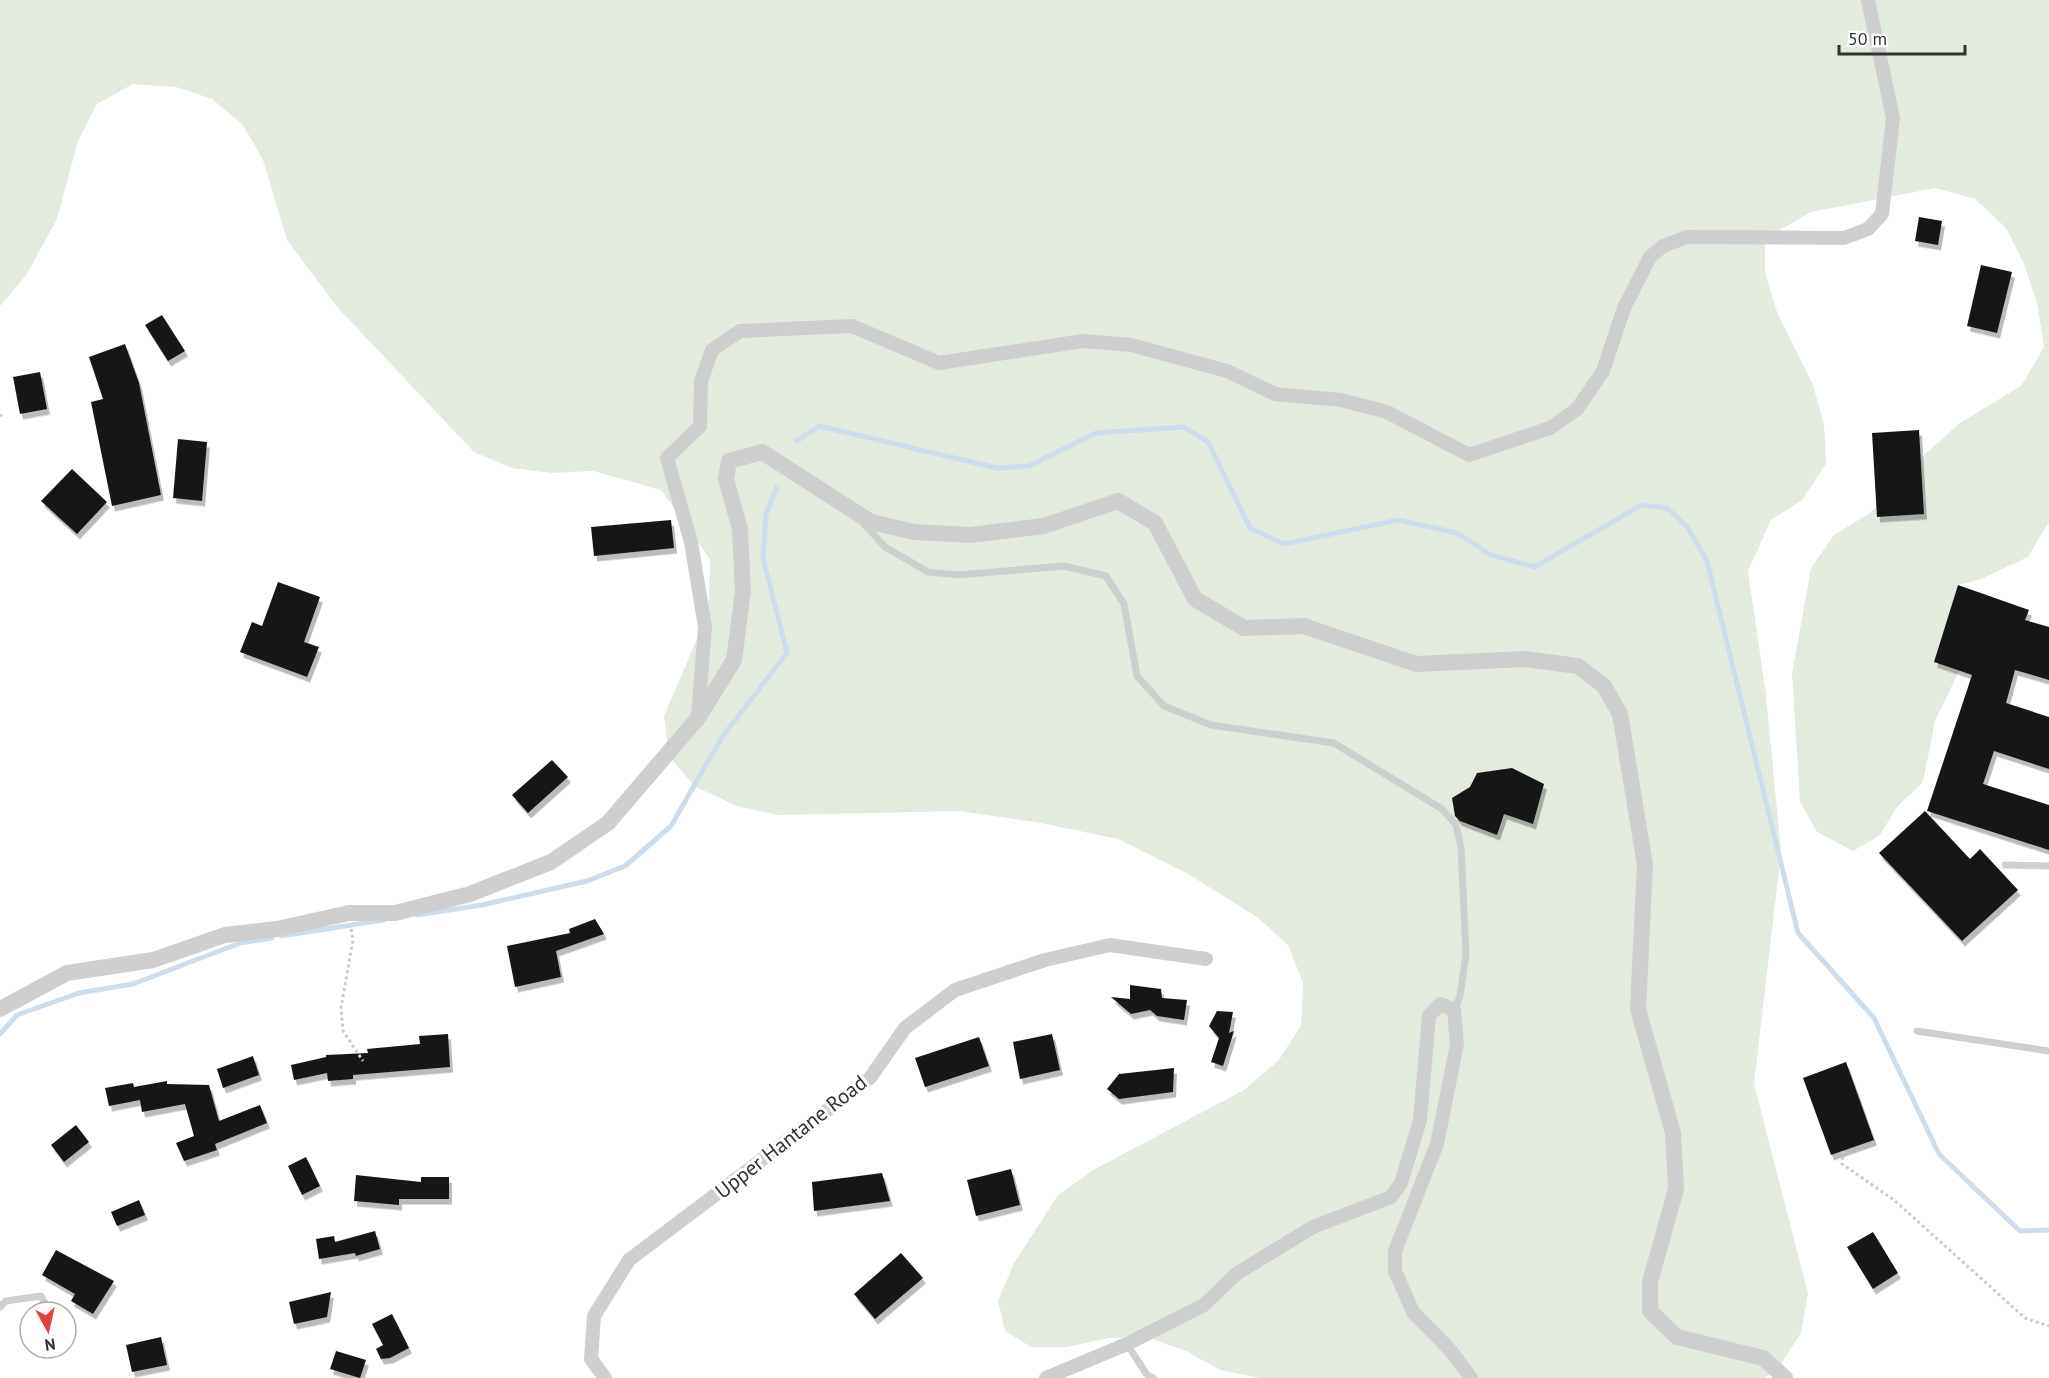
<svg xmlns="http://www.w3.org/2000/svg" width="2049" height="1378" viewBox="0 0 2049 1378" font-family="'PT Sans',sans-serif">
  <defs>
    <filter id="shadow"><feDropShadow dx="3" dy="5.5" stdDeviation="0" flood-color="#0004"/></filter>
  </defs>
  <rect width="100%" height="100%" fill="#fff"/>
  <path fill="#e3ebde" d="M 0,0 L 2049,0 L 2049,522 L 2028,557 L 1981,579 L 1958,585 L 1934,662 L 1959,671 L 1935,721 L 1923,782 L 1898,806 L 1879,836 L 1853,851 L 1817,832 L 1800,802 L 1792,674 L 1811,568 L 1834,535 L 1868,514 L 1901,488 L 1924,455 L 1960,423 L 2021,386 L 2044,347 L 2038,307 L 2025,266 L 2006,228 L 1975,199 L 1936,188 L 1811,212 L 1765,239 L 1765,272 L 1777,312 L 1813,385 L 1824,424 L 1826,464 L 1802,500 L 1771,520 L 1748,571 L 1766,694 L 1781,853 L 1754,1084 L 1808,1293 L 1801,1333 L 1778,1369 L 1765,1378 L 1259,1378 L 1220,1370 L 1186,1351 L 1149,1338 L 1109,1338 L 1067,1347 L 1031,1347 L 1005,1331 L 998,1301 L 1014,1263 L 1058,1195 L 1095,1169 L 1244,1090 L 1278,1061 L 1301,1026 L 1303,983 L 1288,945 L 1257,917 L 1188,874 L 1118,839 L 1036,822 L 959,811 L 779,815 L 739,807 L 694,786 L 669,756 L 664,716 L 697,639 L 709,600 L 710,560 L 687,525 L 661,490 L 593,471 L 551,473 L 512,468 L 474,452 L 337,307 L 287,240 L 263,160 L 243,125 L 212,99 L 176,87 L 133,84 L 97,104 L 78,141 L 57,219 L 27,274 L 0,306 Z"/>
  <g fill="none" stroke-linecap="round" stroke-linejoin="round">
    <path stroke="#ceddec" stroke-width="5" d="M 797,441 L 819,426 L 997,468 L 1029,466 L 1096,433 L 1184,427 L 1208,442 L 1250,528 L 1284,544 L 1398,520 L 1457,533 L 1491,555 L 1535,567 L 1641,505 L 1667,508 L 1687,527 L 1707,561 L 1798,933 L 1874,1018 L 1939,1154 L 2020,1231 L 2049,1230
      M 417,915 L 482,905 L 587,881 L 625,866 L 671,826 L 722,737 L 787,653 L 763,558 L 766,514 L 777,487
      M 281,936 L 384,920
      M 0,1034 L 17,1015 L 79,993 L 133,984 L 240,943 L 272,938"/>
  </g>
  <path fill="#191919" filter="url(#shadow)" d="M 1919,217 L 1942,221 L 1938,245 L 1915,241 Z
    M 1981,265 L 2012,272 L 1997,333 L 1967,326 Z
    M 162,315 L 185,351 L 168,361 L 145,325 Z
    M 125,344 L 139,383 L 161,495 L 112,506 L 91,402 L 103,399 L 89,357 Z
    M 40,372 L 47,409 L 20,414 L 13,377 Z
    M 1919,430 L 1924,514 L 1877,517 L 1872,433 Z
    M 178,439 L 207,442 L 202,501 L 173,498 Z
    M 72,469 L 107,502 L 77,534 L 41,501 Z
    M 671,520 L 674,548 L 594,556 L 591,527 Z
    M 278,582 L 320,597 L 304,642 L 319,647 L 307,677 L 240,652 L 252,622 L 262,626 Z
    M 1958,585 L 2029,610 L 2025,620 L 2049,627 L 2049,680 L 2015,670 L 2006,703 L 2049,717 L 2049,769 L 1994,751 L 1983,784 L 2049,805 L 2049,850 L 1927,811 L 1972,675 L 1934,662 Z
    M 552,760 L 568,777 L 528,813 L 512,795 Z
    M 1512,768 L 1544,784 L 1533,824 L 1504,814 L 1497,835 L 1460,821 L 1455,816 L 1452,798 L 1470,787 L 1477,773 Z
    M 1925,811 L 1970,859 L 1980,849 L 2018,890 L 1962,941 L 1879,853 Z
    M 595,919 L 604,934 L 556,951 L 561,977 L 515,987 L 507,946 L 570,933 L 569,929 Z
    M 1130,985 L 1161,989 L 1162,998 L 1187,1000 L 1184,1020 L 1157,1016 L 1150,1010 L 1131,1014 L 1111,997 L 1130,999 Z
    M 1217,1011 L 1233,1012 L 1229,1033 L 1234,1031 L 1223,1066 L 1211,1062 L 1219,1038 L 1209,1026 Z
    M 448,1034 L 450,1067 L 353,1075 L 353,1079 L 328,1081 L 327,1073 L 294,1080 L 291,1065 L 326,1057 L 326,1055 L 368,1053 L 367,1049 L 420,1044 L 419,1036 Z
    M 1052,1034 L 1060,1070 L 1020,1079 L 1013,1042 Z
    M 979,1037 L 989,1066 L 925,1087 L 915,1058 Z
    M 253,1056 L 259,1075 L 223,1088 L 217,1069 Z
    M 1846,1062 L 1874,1140 L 1831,1155 L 1803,1078 Z
    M 1174,1068 L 1173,1092 L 1119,1099 L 1107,1089 L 1119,1074 Z
    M 167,1081 L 167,1084 L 209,1085 L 219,1121 L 260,1105 L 267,1123 L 215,1144 L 217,1150 L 184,1161 L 176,1143 L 194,1136 L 185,1104 L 142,1112 L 140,1100 L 109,1106 L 105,1088 L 133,1083 L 134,1087 Z
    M 76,1125 L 89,1142 L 64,1162 L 51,1145 Z
    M 306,1157 L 320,1186 L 302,1195 L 288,1166 Z
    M 1011,1169 L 1020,1205 L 976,1216 L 967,1180 Z
    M 882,1173 L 890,1201 L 814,1211 L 812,1182 Z
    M 356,1175 L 421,1182 L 421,1177 L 449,1177 L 449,1199 L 399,1199 L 399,1205 L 354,1201 Z
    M 139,1200 L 145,1215 L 117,1226 L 111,1212 Z
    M 375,1231 L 380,1249 L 356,1256 L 355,1253 L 319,1259 L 316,1239 L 334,1236 L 335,1242 Z
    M 1873,1232 L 1898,1273 L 1873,1289 L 1847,1247 Z
    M 56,1250 L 114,1281 L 93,1314 L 71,1301 L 75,1294 L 42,1275 Z
    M 901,1253 L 923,1278 L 875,1319 L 854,1294 Z
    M 331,1292 L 327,1317 L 294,1324 L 289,1302 Z
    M 392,1314 L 409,1348 L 390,1358 L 381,1359 L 376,1349 L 383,1345 L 372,1324 Z
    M 161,1337 L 167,1365 L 132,1372 L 126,1345 Z
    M 336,1351 L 366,1360 L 360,1378 L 330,1369 Z"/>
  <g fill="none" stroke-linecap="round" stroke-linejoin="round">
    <path stroke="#ccc" stroke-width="3" stroke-dasharray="3 3" stroke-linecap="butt" d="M 0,415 L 2,416
      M 351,929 L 353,940 L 341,1008 L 343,1031 L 363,1061
      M 1843,1151 L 1842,1164 L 1894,1200 L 2025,1318 L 2049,1326"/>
    <path stroke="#cfcfcf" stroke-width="7" d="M 865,525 L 885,547 L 928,572 L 958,575 L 1064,566 L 1106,576 L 1124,604 L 1137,676 L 1164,706 L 1211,725 L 1334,743 L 1442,809 L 1456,825 L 1461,847 L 1466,954 L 1460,996 L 1454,1010
      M 2005,865 L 2049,866
      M 1917,1031 L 2049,1051
      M 0,1307 L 6,1301 L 41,1296 L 50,1312
      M 1127,1344 L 1147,1375 L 1153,1378"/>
    <path stroke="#cfcfcf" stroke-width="14" d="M 698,716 L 705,627 L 691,542 L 667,458 L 700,426 L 701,381 L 712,350 L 740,331 L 852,326 L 939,363 L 1083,341 L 1131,345 L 1227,371 L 1275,394 L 1341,400 L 1387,412 L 1469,455 L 1550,428 L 1577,409 L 1603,371 L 1624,308 L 1650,257 L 1663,246 L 1687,237 L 1844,238 L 1868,229 L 1882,214 L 1893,118 L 1868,0
      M 605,1378 L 591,1359 L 594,1316 L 629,1260 L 870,1078 L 905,1028 L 955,990 L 1045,960 L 1110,945 L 1206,959
      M 1046,1378 L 1127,1344 L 1204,1305 L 1236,1274 L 1313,1227 L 1391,1197 L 1401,1183 L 1420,1120 L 1429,1016 L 1440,1004 L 1454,1010 L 1457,1044 L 1437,1144 L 1395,1251 L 1395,1271 L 1413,1312 L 1451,1351 L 1471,1378"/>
    <path stroke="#cfcfcf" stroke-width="16" d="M 0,1009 L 67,973 L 153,960 L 225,935 L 277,929 L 349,913 L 395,913 L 470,894 L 551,862 L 608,823 L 698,718 L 734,660 L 743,591 L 740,529 L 726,479 L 729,461 L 762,452 L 871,522 L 914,532 L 970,535 L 1044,526 L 1118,501 L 1155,523 L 1195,599 L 1244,628 L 1304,626 L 1416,664 L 1525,659 L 1578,666 L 1604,686 L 1620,714 L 1645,865 L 1638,1009 L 1673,1133 L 1676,1189 L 1650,1282 L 1650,1311 L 1677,1337 L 1763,1358 L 1785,1378"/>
  </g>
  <g text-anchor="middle" stroke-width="6" stroke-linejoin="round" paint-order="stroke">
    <g font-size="21" fill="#323232" stroke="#fff">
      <text transform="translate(791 1137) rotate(-38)" y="7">Upper Hantane Road</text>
    </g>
  </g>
  <g transform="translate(48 1330) rotate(172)"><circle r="28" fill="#ffffff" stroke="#adadad" stroke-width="1.5"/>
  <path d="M0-4.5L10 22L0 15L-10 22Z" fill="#e0423d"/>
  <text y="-9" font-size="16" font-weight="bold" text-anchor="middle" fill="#323232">N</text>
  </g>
  <path d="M1839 45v9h126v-9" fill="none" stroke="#323232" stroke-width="3"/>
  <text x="1848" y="45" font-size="18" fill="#323232" stroke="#ffffff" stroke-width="4.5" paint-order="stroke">50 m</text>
</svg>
